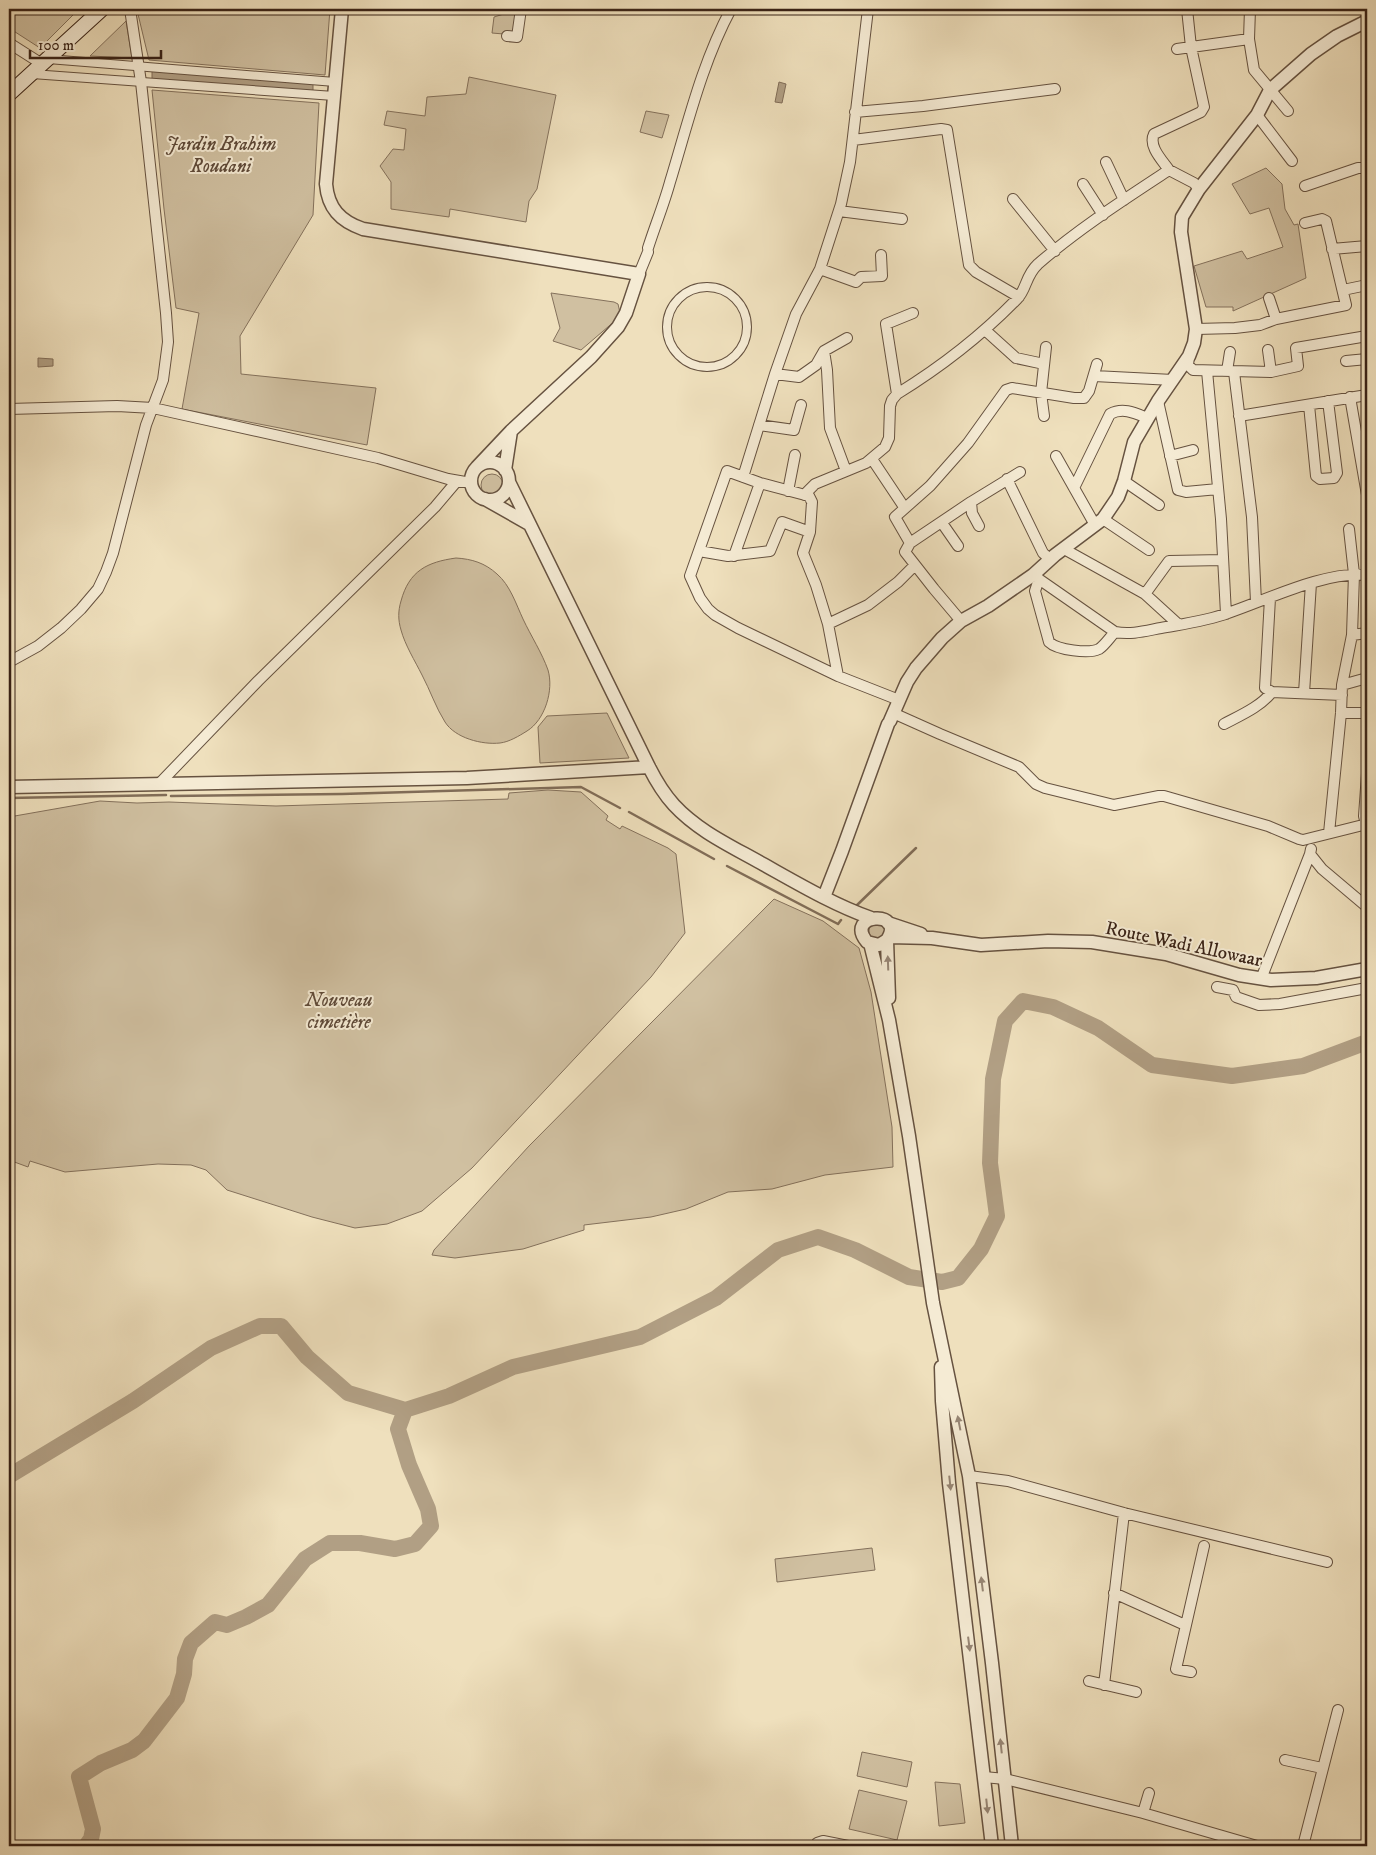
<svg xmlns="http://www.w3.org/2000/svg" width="1376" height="1855" viewBox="0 0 1376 1855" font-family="'IM FELL DW Pica',serif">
  <rect width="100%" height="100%" fill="#efe0bd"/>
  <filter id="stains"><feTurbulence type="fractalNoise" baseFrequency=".004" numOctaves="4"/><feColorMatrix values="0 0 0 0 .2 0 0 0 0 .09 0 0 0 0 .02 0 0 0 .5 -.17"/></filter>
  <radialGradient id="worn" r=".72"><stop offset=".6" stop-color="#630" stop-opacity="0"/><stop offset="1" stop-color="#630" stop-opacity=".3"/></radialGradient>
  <path fill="#d0c0a1" stroke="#84715c" d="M 9,9 L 71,9 L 75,13 L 40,48 L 9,28 Z
    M 138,9 L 330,9 L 325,75 L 149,60 L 137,10 Z
    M 517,10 L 515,35 L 492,33 L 494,17 Z
    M 126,21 L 132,58 L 90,56 Z
    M 469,77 L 556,95 L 537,189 L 529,201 L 526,222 L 450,209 L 449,217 L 391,209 L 391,182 L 380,166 L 393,149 L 404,150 L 406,129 L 384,125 L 387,111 L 425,116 L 427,97 L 466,94 Z
    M 152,90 L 319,103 L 313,215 L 240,336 L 241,374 L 376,388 L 367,445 L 182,409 L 199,313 L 176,308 L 164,209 Z
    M 646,111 L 669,115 L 662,138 L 640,132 Z
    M 1266,168 L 1282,184 L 1285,209 L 1294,225 L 1298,224 L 1306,278 L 1233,311 L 1233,307 L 1206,307 L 1194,266 L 1242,251 L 1247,259 L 1283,247 L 1269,208 L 1250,214 L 1232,184 Z
    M 551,293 L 614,302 L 618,304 L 620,313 L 616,320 L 581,350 L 553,341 L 560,328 Z
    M481 485a11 11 0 1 1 22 0a11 11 0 1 1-22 0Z
    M 456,558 C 472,559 485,563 497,574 C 510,585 516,604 523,619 C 531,636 542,653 548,670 C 554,690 545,720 527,731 C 519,736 509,742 500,743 C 482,745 455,738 445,722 C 436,708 430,690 422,675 C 415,661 405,645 401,630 C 398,620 398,611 401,601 C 409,571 427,562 456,558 Z
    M 607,713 L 629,758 L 540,763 L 538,727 L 547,716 Z
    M 548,790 L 581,792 L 608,816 L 606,820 L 620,829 L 622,826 L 668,848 L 676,854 L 685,933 L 651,977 L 472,1168 L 422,1211 L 387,1224 L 355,1228 L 312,1217 L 227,1190 L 206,1170 L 191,1165 L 158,1164 L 65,1172 L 30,1161 L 28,1167 L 9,1160 L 9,817 L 100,801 L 137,803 L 169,802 L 276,806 L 508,799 L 509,793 Z
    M 774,899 L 823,921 L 859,948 L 871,992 L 892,1127 L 893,1167 L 825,1175 L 772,1189 L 728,1192 L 686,1209 L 651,1217 L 584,1225 L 584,1230 L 523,1249 L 455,1258 L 432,1255 L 434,1250 L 529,1146 Z
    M869 931a8 8 0 1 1 16 0a8 8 0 1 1-16 0Z
    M 872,1548 L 875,1570 L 777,1582 L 775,1559 Z
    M 862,1752 L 912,1762 L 907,1787 L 857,1776 Z
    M 935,1782 L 960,1784 L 965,1823 L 939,1826 Z
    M 859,1790 L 907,1801 L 897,1840 L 849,1829 Z"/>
  <path fill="#b19f84" stroke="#816d58" d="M 152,71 L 313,84 L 313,91 L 152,79 Z
    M 779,82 L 786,84 L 782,103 L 775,102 Z
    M 38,358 L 53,359 L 53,366 L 38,367 Z"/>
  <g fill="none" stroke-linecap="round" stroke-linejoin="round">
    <path stroke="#816d58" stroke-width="2.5" d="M 171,796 L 342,794 L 581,787 L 620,808
      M 9,798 L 166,795
      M 629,812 L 714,859
      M 727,866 L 838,924 L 841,920
      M 855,907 L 916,848"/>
    <path stroke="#b19f84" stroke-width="16" d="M 9,1476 L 133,1401 L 211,1348 L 260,1326 L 281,1326 L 307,1357 L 348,1393 L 405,1410 L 449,1396 L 513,1367 L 640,1337 L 716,1298 L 778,1250 L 818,1237 L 855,1250 L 909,1277 L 942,1282 L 958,1278 L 981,1249 L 997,1216 L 990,1163 L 993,1079 L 1005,1021 L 1023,1001 L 1053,1007 L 1098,1028 L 1152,1065 L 1232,1076 L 1303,1066 L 1367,1042
      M 86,1846 L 91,1839 L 93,1829 L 79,1777 L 101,1763 L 132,1750 L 144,1741 L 177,1698 L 184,1674 L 185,1659 L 191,1643 L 215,1622 L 227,1625 L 246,1617 L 268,1605 L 305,1559 L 330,1543 L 360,1543 L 395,1549 L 415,1544 L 431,1526 L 428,1509 L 409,1465 L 398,1429 L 405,1410"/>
    <g stroke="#665240" stroke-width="10">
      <path id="pedestrian" d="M 48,59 L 335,82
        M 32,74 L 334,96
        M667 327a40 40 0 1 1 80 0a40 40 0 1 1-80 0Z"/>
    </g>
    <g stroke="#665240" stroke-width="12">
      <path id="minor" d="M 1250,9 L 1249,39 L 1254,70 L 1288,111
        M 507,36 L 517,37 L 521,9
        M 9,43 L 42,64
        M 1177,49 L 1249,39
        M 855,112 L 923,106 L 1055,89
        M 1257,115 L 1292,161
        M 853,140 L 941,129 L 947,130 L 969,265 L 976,272 L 1019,297
        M 1106,162 L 1124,200
        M 1169,170 C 1162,160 1148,146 1154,134 L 1201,112 L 1204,107 L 1191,47 L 1187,9
        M 1083,184 L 1103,215
        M 1305,186 L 1358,168 L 1367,168
        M 1013,199 L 1055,251
        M 839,211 L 902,219
        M 648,248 C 655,226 664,204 670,182 C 688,123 702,63 731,9
        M 1332,249 L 1367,246
        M 820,269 L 856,282 L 861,277 L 882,276 L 881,255
        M 639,274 L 648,252
        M 1343,290 L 1367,285
        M 1269,298 L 1276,319
        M 1196,329 L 1235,328 L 1260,325 L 1276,319 L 1346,305 L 1326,221 L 1322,219 L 1305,223
        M 985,330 L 1016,358 L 1044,364
        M 1268,350 L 1271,372
        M 824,351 L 827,370 L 830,428 L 846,471
        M 1189,356 L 1188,365 L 1193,370 L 1271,372 L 1298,366 L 1296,348 L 1367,336
        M 1346,361 L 1367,359
        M 1207,371 L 1221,519 L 1226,614
        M 1227,371 L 1230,352
        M 1234,372 L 1252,517 L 1256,602
        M 775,374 L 799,377 L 816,365 L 824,351 L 847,338
        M 1094,376 L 1173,380
        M 897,394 L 886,324 L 913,313
        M 1350,397 L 1367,495
        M 1158,401 L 1178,490 L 1186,492 L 1218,489
        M 1309,405 L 1316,476 L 1320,479 L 1334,478 L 1337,473 L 1328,401
        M 9,409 L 117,406 L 153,408 L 378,458 L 448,479 L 471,483
        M 1044,416 L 1041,393 L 1046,347
        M 1239,416 L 1367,395
        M 759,425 L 794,430 L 801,405
        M 1056,456 L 1095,525
        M 1170,456 L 1193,450
        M 872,459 L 904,507
        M 743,477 L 775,374 L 796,314 L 820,269 L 841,204 L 850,162 L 868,9
        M 1007,479 L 1043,553 L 1050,559
        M 1124,481 L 1159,505
        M 1074,488 L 1110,414 C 1123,407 1135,413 1147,418
        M 788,491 L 795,455
        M 804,495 L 815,484 L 866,463 L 885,447 L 889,438 L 890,406 L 892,400 L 897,394 C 941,367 981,336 1017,299 C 1027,289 1025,276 1038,264 C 1078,229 1125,199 1169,170 L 1194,183 L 1199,189
        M 971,502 L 972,513 L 979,526
        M 1103,519 L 1149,550
        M 942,523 L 958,546
        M 910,543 L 895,517 L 930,486 L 968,443 L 1006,390 L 1012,388 L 1074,398 L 1084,398 L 1089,391 L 1097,364
        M 1064,549 L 1145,594 L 1179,625
        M 699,551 L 728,556 L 770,551 L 782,522 L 810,532
        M 734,556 L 760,483
        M 1033,575 L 1115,632 C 1131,635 1145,631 1161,628 C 1183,624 1207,621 1228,613 C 1269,599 1325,571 1367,575
        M 1039,579 L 1035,591 L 1049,642 C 1057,650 1089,654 1099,649 C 1105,645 1110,637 1115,632
        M 1145,594 L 1169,561 L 1223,560
        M 1270,598 L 1265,688 L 1272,692 L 1342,695
        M 961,621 L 934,589 L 905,552 L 910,543 L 971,502 L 1020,472
        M 828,624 L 868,605 L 898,582 L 915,565
        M 1352,635 L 1367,633
        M 9,662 L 38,646 L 61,628 L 81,609 L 98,589 L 106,572 L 113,553 L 146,425 L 163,380 L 168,342 L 166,313 L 141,82 L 130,9
        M 838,676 L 738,628 L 715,615 L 708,609 L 700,598 L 690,576 L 727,471 L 760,483 L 809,496 L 812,502 L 810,532 L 803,553 L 816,585 L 828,624 L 838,676 L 899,700
        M 1342,685 L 1367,678
        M 1304,693 L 1311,583
        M 893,713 L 940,734 L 1019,767 L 1036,784 L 1045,788 L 1114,805 L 1159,796 L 1164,796 L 1268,826 L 1299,839 L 1303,840 L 1367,824
        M 1341,713 L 1367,713
        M 1224,724 C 1241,715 1260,707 1272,692
        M 158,785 L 258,681 L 435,507 L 457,481
        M 1366,824 L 1364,816 L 1367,774
        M 1329,833 L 1341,713 L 1342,685 L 1352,635 L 1354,574 L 1349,529
        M 1311,849 L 1310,854 L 1322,869 L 1367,907
        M 1261,979 L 1310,854
        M 1217,987 L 1233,990 L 1236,997 L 1259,1005 L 1280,1004 L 1367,988
        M 969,1476 L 1008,1481 L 1124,1513 L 1327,1562
        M 1114,1593 L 1185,1625
        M 1191,1672 L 1176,1669 L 1204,1546
        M 1089,1681 L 1136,1692
        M 1104,1685 L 1124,1513
        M 1285,1760 L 1322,1768
        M 984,1777 L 1005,1779 L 1143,1813 L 1257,1846
        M 1143,1813 L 1149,1793
        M 816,1846 L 817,1843 L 823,1841 L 848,1846
        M 1303,1846 L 1338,1710"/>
    </g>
    <g stroke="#665240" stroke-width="15">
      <path id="tertiary" d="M 342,9 L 326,184 C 328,208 340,221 363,229 L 639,274 L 626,313 L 618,327 L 591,357 L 511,431 L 477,467
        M471 481a19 19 0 1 1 38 0a19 19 0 1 1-38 0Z
        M 505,470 L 511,431
        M 509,482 L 649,767 C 656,781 664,794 674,805 C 698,831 731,846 761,863 C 797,883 832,904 871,918
        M 485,499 L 529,524
        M 890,721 L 907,682 L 916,668 L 942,638 L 961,621 L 988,606 L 1033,575 L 1055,555 L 1103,519 L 1118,497 L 1124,481 L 1134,442 L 1158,401 L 1189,356 L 1194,343 L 1196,329 L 1181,232 L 1182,217 L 1199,189 L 1257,115 L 1270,90 L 1311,54 L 1337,36 L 1367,21
        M 9,787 L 467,778 L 649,767
        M 824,897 L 842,851 L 888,724
        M 888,923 L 921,934
        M 889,937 L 932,938 L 981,945 L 1048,941 L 1092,942 L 1166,954 L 1239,975 L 1271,980 L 1316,978 L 1367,969
        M 887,940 L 879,945 L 867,942 C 843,913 907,909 887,940 L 889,998
        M 870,943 L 889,1020 L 909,1136 L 933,1303 L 969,1476 L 992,1663 L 1012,1846
        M 941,1367 L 942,1401 L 949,1483 L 992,1846"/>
    </g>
    <g stroke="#392216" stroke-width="16">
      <path id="secondary" d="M 9,94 L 102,9"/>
    </g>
    <use href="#pedestrian" stroke="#f5ebd4" stroke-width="8"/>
    <use href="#minor" stroke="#f5ebd4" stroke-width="10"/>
    <use href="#tertiary" stroke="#f5ebd4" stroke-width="12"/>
    <use href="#secondary" stroke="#f5ebd4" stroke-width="14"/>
  </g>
  <defs><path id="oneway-solid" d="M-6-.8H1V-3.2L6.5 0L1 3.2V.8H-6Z" transform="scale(1.25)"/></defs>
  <g fill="#978675">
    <use href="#oneway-solid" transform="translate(888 963) rotate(-92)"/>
    <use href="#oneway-solid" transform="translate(959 1423) rotate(-101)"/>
    <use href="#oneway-solid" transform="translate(950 1483) rotate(84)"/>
    <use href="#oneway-solid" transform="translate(982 1584) rotate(-97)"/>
    <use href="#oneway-solid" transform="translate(969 1644) rotate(83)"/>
    <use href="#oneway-solid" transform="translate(1001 1746) rotate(-96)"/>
    <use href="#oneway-solid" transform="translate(987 1806) rotate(84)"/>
  </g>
  <g text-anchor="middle" stroke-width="4" stroke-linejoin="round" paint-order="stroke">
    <g font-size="19" font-style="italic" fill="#5f4a39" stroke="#f5ebd4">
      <text x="221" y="150">Jardin Brahim<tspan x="221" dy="22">Roudani</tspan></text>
      <text x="339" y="1006">Nouveau<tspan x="339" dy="22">cimetière</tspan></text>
    </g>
    <g font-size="19" fill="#392216" stroke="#f5ebd4">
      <text transform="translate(1184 943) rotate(12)" y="7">Route Wadi Allowaar</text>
    </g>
  </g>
  <rect width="1376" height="1855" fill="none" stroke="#efe0bd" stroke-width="30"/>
  <rect x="10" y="10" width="1356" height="1835" fill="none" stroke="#392216" stroke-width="2.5"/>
  <rect x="15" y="15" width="1346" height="1825" fill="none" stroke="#392216"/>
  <path d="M30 50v8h131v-8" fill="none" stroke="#392216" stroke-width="2.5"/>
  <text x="38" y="50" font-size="15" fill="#392216" stroke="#f5ebd4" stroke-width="4" paint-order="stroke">100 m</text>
  <rect width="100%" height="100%" filter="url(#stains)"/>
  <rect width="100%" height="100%" fill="url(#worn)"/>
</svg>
